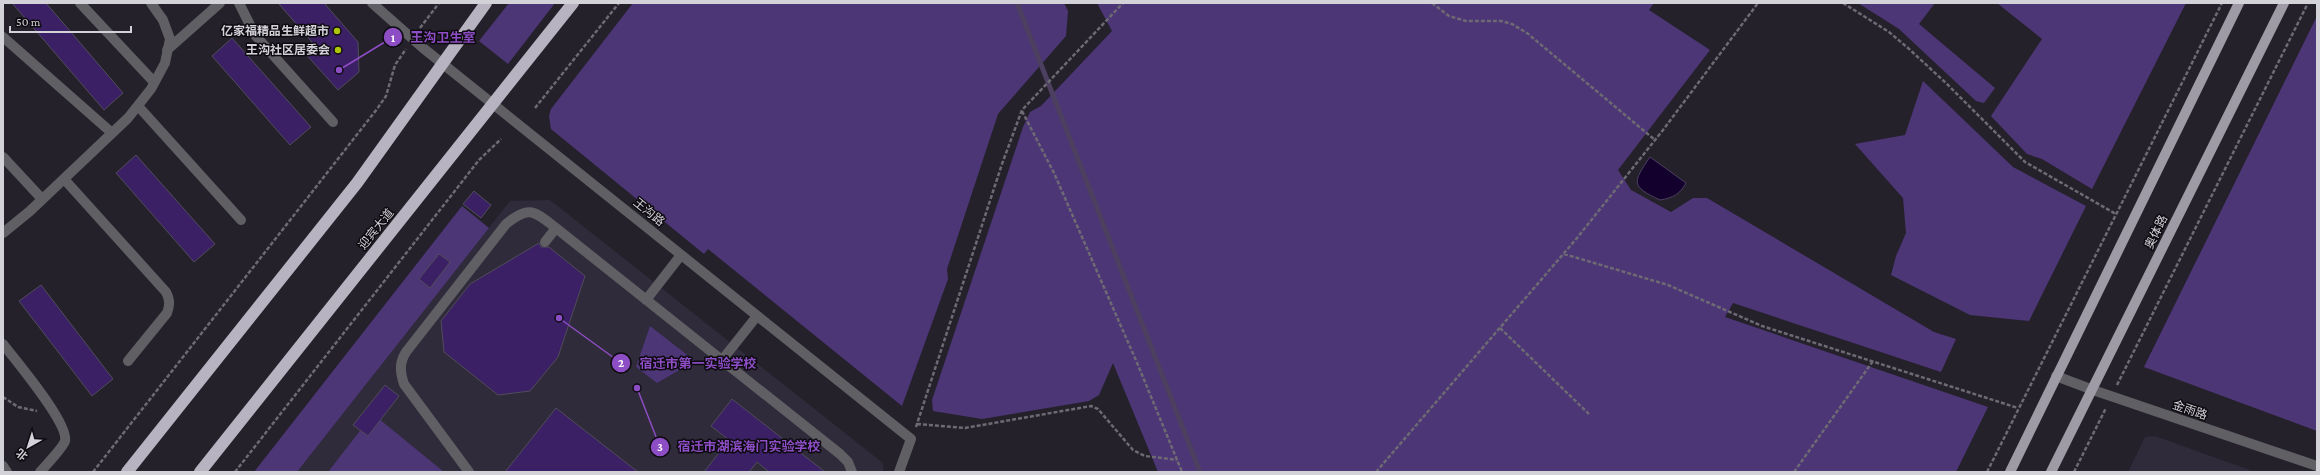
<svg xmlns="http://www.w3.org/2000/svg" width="2320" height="475" viewBox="0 0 2320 475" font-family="'Crimson Pro','Noto Sans SC',serif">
  <rect width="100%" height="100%" fill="#24212b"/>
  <path fill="#2f2b3a" d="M 550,200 L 883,463 L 883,472 L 297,472 L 510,201 Z
    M 2155,436 L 2255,472 L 2128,472 L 2145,437 Z"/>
  <path fill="#4d3676" d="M 509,3 L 555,3 L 508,64 L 479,41 Z
    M 633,3 L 1064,3 L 1068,11 L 1066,36 L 998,114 L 947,269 L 948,279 L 902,406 L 708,249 L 704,254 L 551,129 L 549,116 L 551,109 Z
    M 1097,3 L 1654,3 L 1649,10 L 1710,50 L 1618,170 L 1631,190 L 1671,212 L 1693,198 L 1707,198 L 1934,332 L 1956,339 L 1941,372 L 1733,303 L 1725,317 L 1988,407 L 1956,472 L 1158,472 L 1113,363 L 1099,395 L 1089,401 L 982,419 L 933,411 L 932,400 L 1023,127 L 1030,112 L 1041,106 L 1112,31 Z
    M 1858,3 L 1935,3 L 1919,24 L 1995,88 L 1984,103 L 1976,101 L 1899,29 Z
    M 1997,3 L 2186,3 L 2092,189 L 2042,159 L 2027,154 L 1991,116 L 2042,39 Z
    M 2317,16 L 2317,431 L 2144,367 Z
    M 1923,81 L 2013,167 L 2086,206 L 2029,321 L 1970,315 L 1891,275 L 1896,256 L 1906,233 L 1903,198 L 1855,144 L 1905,135 Z
    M 462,206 L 489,228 L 297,472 L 254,472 Z
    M 650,326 L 695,361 L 657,383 L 636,367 Z
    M 373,414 L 444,472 L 328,472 Z"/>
  <path fill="#13002d" stroke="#4d3f60" d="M 1650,157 L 1686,183 C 1680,194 1673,198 1660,200 C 1630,186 1633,182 1650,157 Z"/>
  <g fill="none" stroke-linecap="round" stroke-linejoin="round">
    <path stroke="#4d3f60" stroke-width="5" d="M 1017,3 L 1200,472"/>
  </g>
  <path fill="#3c2066" stroke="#504d58" d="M 12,3 L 46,3 L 123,93 L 104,110 Z
    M 278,3 L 324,3 L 358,42 L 359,72 L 338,90 L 302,50 L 312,42 Z
    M 232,38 L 311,127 L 290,145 L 212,56 Z
    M 136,155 L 215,244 L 194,262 L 116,173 Z
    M 474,191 L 491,205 L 481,218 L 463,204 Z
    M 539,243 L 541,247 L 549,247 L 585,276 L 558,357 L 530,391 L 498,395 L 444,352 L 441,321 L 470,284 Z
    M 439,254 L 450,262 L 430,288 L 419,279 Z
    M 41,285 L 113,379 L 92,396 L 19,301 Z
    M 385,385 L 399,396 L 368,436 L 353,425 Z
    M 732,399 L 825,472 L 769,472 L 757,462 L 749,472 L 704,472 L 729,440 L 711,426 Z
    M 556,408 L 638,472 L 505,472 Z"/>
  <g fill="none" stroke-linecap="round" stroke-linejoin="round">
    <path stroke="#6d6a73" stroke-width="2.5" stroke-dasharray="4 2" stroke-linecap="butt" d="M 1432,3 L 1449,16 L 1466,21 L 1501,21 L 1512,24 L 1527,33 L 1655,140
      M 1843,3 L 1889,32 L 1908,48 L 1947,84 L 2025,162 L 2116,214
      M 420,28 L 439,3
      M 535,108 L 619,3
      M 1022,111 L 1054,173 L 1138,365 L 1182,472
      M 1564,254 L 1668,285 L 1762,326 L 2018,408
      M 1500,328 L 1589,414
      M 2117,385 L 2308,3
      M 3,397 L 18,407 L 37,411
      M 917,424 L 965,428 L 1091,406 L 1098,409 L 1133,450 L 1145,456 L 1177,460
      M 916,427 L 1002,164 L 1022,110 L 1123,3
      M 93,472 L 377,109 L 386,96 L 395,65 L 406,49
      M 235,472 L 479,160 L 501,139
      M 1376,472 L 1577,238 L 1663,130 L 1758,3
      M 1794,472 L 1873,361
      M 1987,472 L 2222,3
      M 2074,472 L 2106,408"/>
    <path stroke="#605f64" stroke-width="10" d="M 80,3 L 154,82
      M 239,3 L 255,35 L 333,122
      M 372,3 L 423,48 L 911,439 L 899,472
      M 3,37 L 112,133
      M 167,50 L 220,3
      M 138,106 L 241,220
      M 3,157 L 42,199
      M 64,179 L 166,292 C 170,300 170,305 167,313 L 128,361
      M 3,233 L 30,211 L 128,118 L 151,89 L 165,63 L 170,39 L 163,20 L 151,3
      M 545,242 L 556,228
      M 646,300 L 681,255
      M 3,344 C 15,360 69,423 65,441 C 62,449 46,465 40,472
      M 722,360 L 757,316
      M 2056,376 L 2093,390 L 2317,466
      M 3,466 L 7,472
      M 469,472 L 404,384 C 400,372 399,363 406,352 L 506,224 C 529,205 534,211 556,228 L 840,454 L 848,462 L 852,472"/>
    <path stroke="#9e9ba6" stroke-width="10" d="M 2010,472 L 2239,3
      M 2051,472 L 2284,3"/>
    <path stroke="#b7b3c0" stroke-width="12" d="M 127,472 L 357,183 L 486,3
      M 200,472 L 573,3"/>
  </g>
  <g fill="#aec508" stroke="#0d0b10" stroke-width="1.5">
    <circle cx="337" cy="31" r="4"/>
    <circle cx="338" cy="50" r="4"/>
  </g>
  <g text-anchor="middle" stroke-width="3" stroke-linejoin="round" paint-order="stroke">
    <g font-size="12" font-weight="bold" fill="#d3d2d8" stroke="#0d0b10" text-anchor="end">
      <text x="329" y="35">亿家福精品生鲜超市</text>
      <text x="330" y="54">王沟社区居委会</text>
    </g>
    <g font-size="12" fill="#d3d2d8" stroke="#0d0b10">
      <text transform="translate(649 212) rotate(39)" y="4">王沟路</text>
      <text transform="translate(376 229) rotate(-51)" y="4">迎宾大道</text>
      <text transform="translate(2156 232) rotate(-64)" y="4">奥体路</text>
      <text transform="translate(2190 410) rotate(19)" y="4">金雨路</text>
    </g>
  </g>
  <path fill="none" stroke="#8d4dc4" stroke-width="1.5" d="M339 70L393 37M559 318L621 363M637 388L660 447"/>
  <g fill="#8d4dc4" stroke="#0d0b10" stroke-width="1.5">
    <circle cx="339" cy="70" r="4"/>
    <circle cx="559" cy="318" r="4"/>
    <circle cx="637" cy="388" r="4"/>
    <circle cx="393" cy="37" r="10"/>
    <circle cx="621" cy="363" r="10"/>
    <circle cx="660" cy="447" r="10"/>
  </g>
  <g font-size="12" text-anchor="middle" font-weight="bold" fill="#fff">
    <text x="393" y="42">1</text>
    <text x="621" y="367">2</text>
    <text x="660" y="451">3</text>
  </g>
  <g font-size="13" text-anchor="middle" font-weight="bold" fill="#8d4dc4" stroke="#0d0b10" stroke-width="3" stroke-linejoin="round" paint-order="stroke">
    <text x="443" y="42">王沟卫生室</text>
    <text x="698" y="368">宿迁市第一实验学校</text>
    <text x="749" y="451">宿迁市湖滨海门实验学校</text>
  </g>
  <rect width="2320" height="475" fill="none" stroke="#d3d2d8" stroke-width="8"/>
  <g transform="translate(28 447) rotate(219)" stroke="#0d0b10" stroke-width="3" paint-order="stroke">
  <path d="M0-3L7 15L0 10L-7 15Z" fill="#d3d2d8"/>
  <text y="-6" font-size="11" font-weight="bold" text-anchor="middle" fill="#d3d2d8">北</text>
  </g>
  <path d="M10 26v6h121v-6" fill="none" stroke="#d3d2d8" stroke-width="2"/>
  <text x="16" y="26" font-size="12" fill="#d3d2d8" stroke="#0d0b10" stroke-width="3" paint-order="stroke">50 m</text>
</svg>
